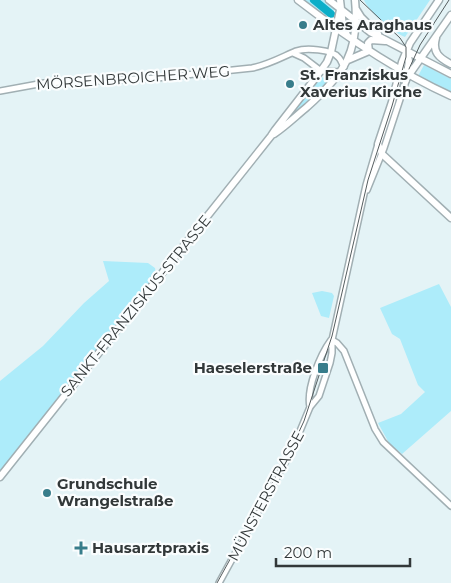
<svg xmlns="http://www.w3.org/2000/svg" width="451" height="583" viewBox="0 0 451 583" font-family="Montserrat,sans-serif">
  <rect width="100%" height="100%" fill="#e4f3f6"/>
  <path fill="#adecfa" d="M 302,0 L 326,0 L 335,7 C 334,13 331,17 325,18 Z
    M 364,0 L 430,0 L 405,37 C 394,33 368,11 364,0 Z
    M 424,65 L 451,79 L 451,93 L 418,76 Z
    M 320,77 L 331,79 L 290,117 L 288,116 Z
    M 103,261 L 148,263 L 155,268 L 156,275 L 0,471 L 0,381 L 43,346 L 84,303 L 109,281 Z
    M 439,284 L 451,307 L 451,411 L 402,454 L 389,443 L 378,423 L 401,414 L 425,392 L 418,385 L 400,339 L 392,334 L 380,308 Z
    M 322,291 L 332,293 L 334,296 L 329,318 L 321,316 L 312,293 Z"/>
  <g fill="none" stroke-linecap="round" stroke-linejoin="round">
    <path stroke="#0caec8" stroke-width="8" d="M 314,0 L 331,14"/>
    <g stroke="#a1afb3" stroke-width="8">
      <path id="minor" d="M 293,53 L 304,58 L 321,71 L 341,72
        M 0,91 L 44,83 L 157,78 L 252,68 C 268,65 282,57 296,51 C 305,48 332,49 338,57 C 341,59 342,64 344,67
        M 367,190 L 384,148 L 407,78
        M 332,340 L 337,343 L 344,351 L 375,429 L 383,442 L 451,506
        M 310,407 C 306,389 320,355 331,340
        M 219,583 L 293,448 L 310,407 L 319,396 L 330,363 L 332,353 L 332,340 L 366,185 L 378,144"/>
    </g>
    <g stroke="#a1afb3" stroke-width="9">
      <path id="major" d="M 298,0 C 346,37 396,71 451,96
        M 329,0 L 370,32 L 451,74
        M 340,0 L 343,26 L 347,35
        M 439,0 L 410,43 L 402,62 L 392,102 L 378,144 L 382,154 L 451,218
        M 356,9 L 361,17 L 378,34
        M 436,38 C 432,52 439,58 451,64
        M 369,51 L 368,43 L 371,40 L 385,41
        M 348,60 L 369,51
        M 409,75 L 451,15
        M 406,80 L 409,61 L 407,52
        M 274,134 C 286,126 296,116 307,107 C 344,74 360,52 355,0
        M 0,477 L 271,136 L 275,130 L 317,76 L 327,62 L 331,52 L 340,10"/>
    </g>
    <use href="#minor" stroke="#fff" stroke-width="5"/>
    <use href="#major" stroke="#fff" stroke-width="6"/>
    <path stroke="#555d5f" stroke-width="1" d="M 409,69 L 420,45 L 449,0
      M 217,583 L 291,449 L 304,421 L 332,336 L 368,180 L 392,106 L 406,57 L 406,47 L 400,38 L 360,0"/>
  </g>
  <g fill="#387d8b" stroke="#fafdfe" stroke-width="2">
    <circle cx="303" cy="25" r="5"/>
    <circle cx="290" cy="84" r="5"/>
    <rect x="317" y="362" width="12" height="12" rx="2.5"/>
    <circle cx="47" cy="493" r="5"/>
    <path d="M78.5 540.5h5v5h5v5h-5v5h-5v-5h-5v-5h5z"/>
  </g>
  <g text-anchor="middle" stroke-width="4.5" stroke-linejoin="round" paint-order="stroke">
    <g font-size="15" font-weight="bold" fill="#323839" stroke="#fafdfe" text-anchor="start">
      <text x="313" y="30">Altes Araghaus</text>
      <text x="300" y="80">St. Franziskus<tspan x="300" dy="17">Xaverius Kirche</tspan></text>
      <text x="312" y="373" text-anchor="end">Haeselerstraße</text>
      <text x="57" y="489">Grundschule<tspan x="57" dy="17">Wrangelstraße</tspan></text>
      <text x="92" y="553">Hausarztpraxis</text>
    </g>
    <g font-size="15" fill="#323839" stroke="#fafdfe">
      <text transform="translate(133 78) rotate(-4)" y="5">MÖRSENBROICHER WEG</text>
      <text transform="translate(136 306) rotate(-51)" y="5">SANKT-FRANZISKUS-STRASSE</text>
      <text transform="translate(266 496) rotate(-62)" y="5">MÜNSTERSTRASSE</text>
    </g>
  </g>
  <path d="M276 558v8h134v-8" fill="none" stroke="#323839" stroke-width="2.5"/>
  <text x="284" y="558" font-size="15" fill="#323839" stroke="#fafdfe" stroke-width="4" paint-order="stroke">200 m</text>
</svg>
